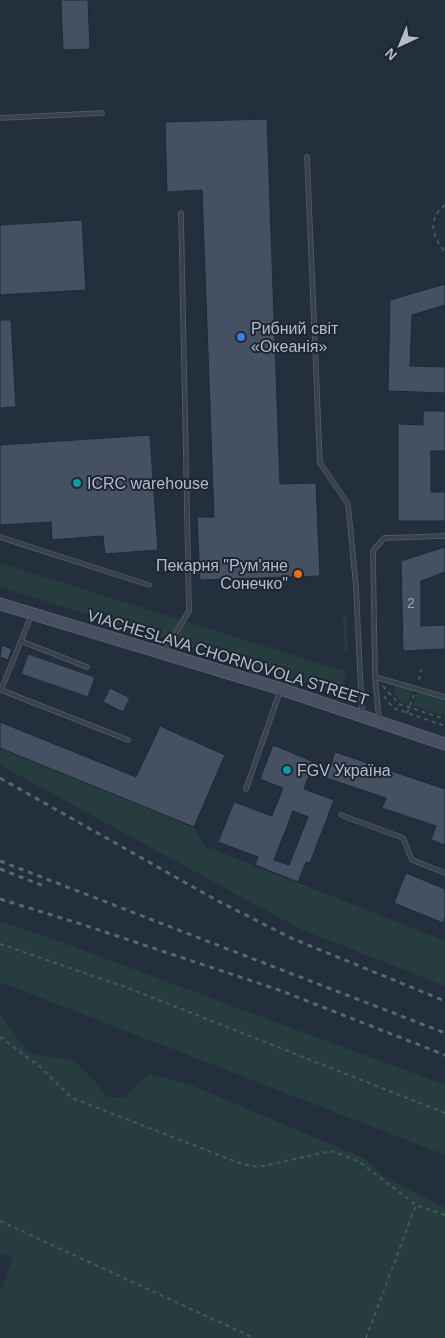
<svg xmlns="http://www.w3.org/2000/svg" width="445" height="1338" viewBox="0 0 445 1338" font-family="Helvetica,sans-serif">
  <rect width="100%" height="100%" fill="#242f3e"/>
  <path fill="#263c3f" d="M 0,563 L 347,672 L 340,694 L 0,587 Z
    M 343,616 L 346,616 L 348,651 L 345,652 Z
    M 395,685 L 412,690 L 407,705 L 400,700 L 394,692 Z
    M 418,691 L 445,700 L 445,716 L 413,706 Z
    M 0,748 L 194,827 L 205,846 L 445,941 L 445,986 L 300,929 L 0,765 Z
    M 0,921 L 66,944 L 445,1085 L 445,1155 L 0,982 Z
    M 0,1014 L 28,1053 L 73,1060 L 94,1081 L 107,1097 L 124,1098 L 149,1074 L 191,1085 L 365,1159 L 385,1177 L 445,1208 L 445,1338 L 0,1338 L 0,1293 L 13,1257 L 0,1254 Z"/>
  <path fill="#455162" stroke="#1f2835" fill-rule="evenodd" d="M 61,0 L 88,0 L 90,49 L 63,50 Z
    M 267,119 L 280,484 L 316,483 L 320,576 L 200,580 L 197,517 L 214,517 L 202,190 L 167,192 L 165,122 Z
    M 82,220 L 86,290 L 0,295 L 0,225 Z
    M 445,284 L 445,305 L 412,315 L 410,366 L 445,367 L 445,393 L 388,391 L 390,300 Z
    M 0,320 L 11,320 L 16,407 L 0,408 Z
    M 423,411 L 445,411 L 445,451 L 431,451 L 431,492 L 445,492 L 445,521 L 398,521 L 398,424 L 423,425 Z
    M 150,435 L 158,550 L 105,554 L 103,536 L 52,540 L 51,522 L 0,525 L 0,445 Z
    M 445,547 L 445,572 L 421,581 L 421,626 L 445,625 L 445,649 L 403,651 L 401,561 Z
    M 2,645 L 12,649 L 8,660 L 0,657 Z
    M 28,654 L 95,677 L 88,697 L 21,674 Z
    M 110,688 L 130,698 L 123,712 L 103,702 Z
    M 0,722 L 136,777 L 160,726 L 225,755 L 194,827 L 0,748 Z
    M 273,745 L 314,762 L 304,789 L 334,800 L 310,863 L 306,862 L 298,882 L 255,865 L 258,857 L 218,842 L 234,802 L 272,816 L 283,788 L 260,779 ZM 293,811 L 308,817 L 289,865 L 274,860 Z
    M 335,752 L 445,789 L 445,845 L 431,840 L 436,826 L 382,808 L 386,798 L 326,778 Z
    M 406,873 L 445,889 L 445,917 L 443,923 L 394,903 Z"/>
  <g fill="none" stroke-linecap="round" stroke-linejoin="round">
    <g stroke="#565f6c" stroke-width="5.5">
      <path id="lane" d="M 0,118 L 102,113
        M 307,157 L 320,463 L 348,504 L 356,587 L 362,713
        M 0,537 L 149,585
        M 31,616 L 1,690 L 128,740
        M 21,641 L 87,667
        M 164,652 L 189,611 L 181,213
        M 375,677 L 373,551 L 384,538 L 445,536
        M 379,719 L 375,677 L 445,697
        M 246,789 L 280,691
        M 341,815 L 403,838 L 412,860 L 445,873"/>
    </g>
    <g stroke="#565f6c" stroke-width="13">
      <path id="secondary" d="M 0,604 L 281,689 L 445,744"/>
    </g>
    <path stroke="#44595c" stroke-width="2" stroke-dasharray="4 4" stroke-linecap="butt" d="M 445,205 C 427,219 432,236 445,252
      M 419,680 L 421,670
      M 383,686 L 399,704 L 445,719
      M 384,696 L 393,708 L 445,726
      M 407,713 L 414,695
      M 0,944 L 128,988 L 445,1113
      M 0,1037 L 39,1066 L 72,1098 L 242,1164 L 259,1167 L 331,1151 L 348,1157 L 361,1163 L 416,1205 L 445,1215
      M 0,1221 L 254,1338
      M 366,1338 L 416,1205"/>
    <use href="#lane" stroke="#38414e" stroke-width="4"/>
    <use href="#secondary" stroke="#465061" stroke-width="11"/>
    <path stroke="#5a6575" stroke-width="3" stroke-dasharray="5 5" stroke-linecap="butt" d="M 0,778 L 218,901 L 291,938 L 445,1001
      M 0,861 L 445,1033
      M 0,869 L 44,886
      M 0,899 L 84,925 L 279,990 L 445,1055"/>
  </g>
  <circle fill="#3f7fe0" stroke="#1d2633" stroke-width="2" cx="241" cy="337" r="5"/>
  <g fill="#0f9aa8" stroke="#1d2633" stroke-width="2">
    <circle cx="77" cy="483" r="5"/>
    <circle cx="287" cy="770" r="5"/>
  </g>
  <circle fill="#e8710a" stroke="#1d2633" stroke-width="2" cx="298" cy="574" r="5"/>
  <g text-anchor="middle" stroke-width="4" stroke-linejoin="round" paint-order="stroke">
    <g font-size="14" fill="#98a1af">
      <text x="411" y="608">2</text>
    </g>
    <g font-size="16" fill="#b4bcc9" stroke="#1d2633" text-anchor="start">
      <text x="251" y="334">Рибний світ<tspan x="251" dy="18">«Океанія»</tspan></text>
      <text x="87" y="489">ICRC warehouse</text>
      <text x="288" y="571" text-anchor="end">Пекарня "Рум'яне<tspan x="288" dy="18">Сонечко"</tspan></text>
      <text x="297" y="776">FGV Україна</text>
    </g>
    <g font-size="16" fill="#b4bcc9" stroke="#1d2633">
      <text transform="translate(228 657) rotate(17)" y="6">VIACHESLAVA CHORNOVOLA STREET</text>
    </g>
  </g>
  <g transform="translate(400 45) rotate(224)" stroke="#1d2633" stroke-width="4" paint-order="stroke">
  <path d="M0-4L9 19L0 12L-9 19Z" fill="#b4bcc9"/>
  <text y="-8" font-size="14" font-weight="bold" text-anchor="middle" fill="#b4bcc9">N</text>
  </g>
</svg>
